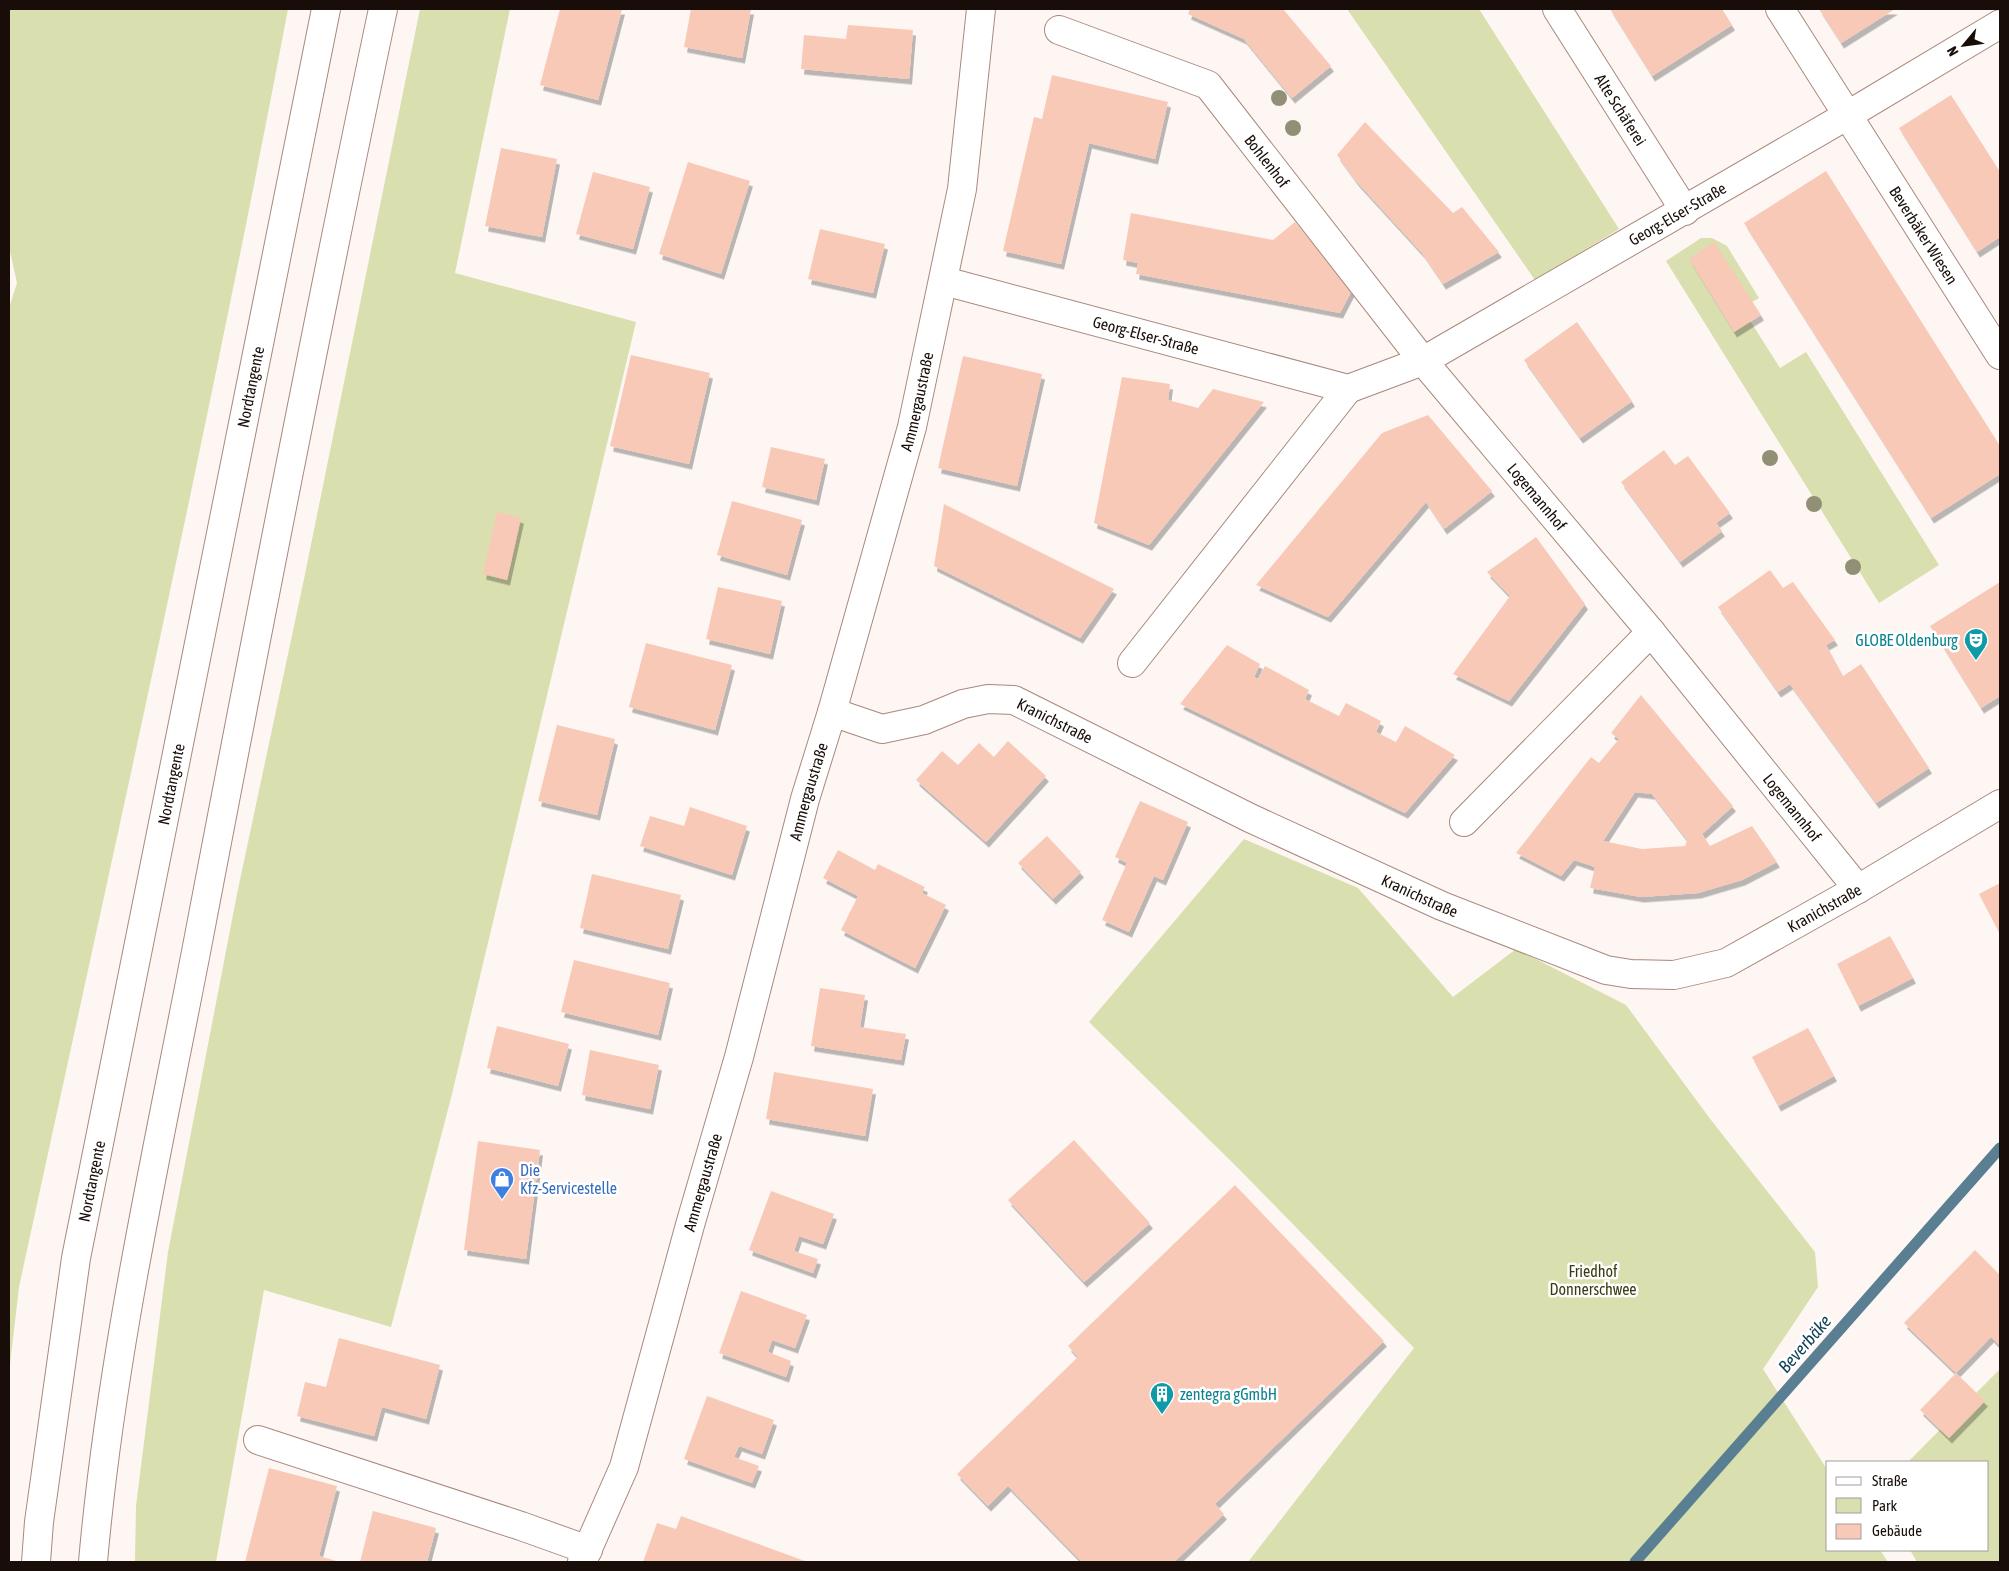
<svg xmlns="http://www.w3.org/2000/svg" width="2009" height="1571" viewBox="0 0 2009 1571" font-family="'Asap Condensed',sans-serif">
  <defs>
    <filter id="shadow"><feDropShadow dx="3" dy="5.5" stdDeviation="0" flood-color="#0004"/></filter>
  </defs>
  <rect width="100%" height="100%" fill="#fdf6f3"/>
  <path fill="#dadfaf" d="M 9,9 L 288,9 C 207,437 111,862 19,1287 L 9,1373 L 9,308 L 17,283 L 9,247 Z
    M 420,9 L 510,9 L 455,273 L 636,322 L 451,1098 L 391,1327 L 264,1290 L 216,1562 L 135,1562 L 136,1506 L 168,1252 L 237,894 L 304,579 Z
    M 1347,9 L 1479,9 L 1619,229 L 1535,280 Z
    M 1701,238 L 1712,238 L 1727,246 L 1759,298 L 1742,308 L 1780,368 L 1806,352 L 1939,565 L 1879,603 L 1666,261 Z
    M 1244,839 L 1358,888 L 1453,997 L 1516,949 L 1626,1005 L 1711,1120 L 1815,1252 L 1818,1287 L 1763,1369 L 1828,1471 L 1828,1550 L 1880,1550 L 1888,1562 L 1248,1562 L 1414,1348 L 1238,1168 L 1089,1022 Z
    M 2000,1369 L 2000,1562 L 1917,1562 L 1910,1550 L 1988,1550 L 1988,1462 L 1908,1462 Z"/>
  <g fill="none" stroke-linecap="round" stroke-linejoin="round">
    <path stroke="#5a7f93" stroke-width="11" d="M 1635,1562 L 2000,1148"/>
  </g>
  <path fill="#f9c9b8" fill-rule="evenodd" filter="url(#shadow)" d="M 560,9 L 622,9 L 598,100 L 540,85 Z
    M 691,9 L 751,9 L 742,58 L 684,47 Z
    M 1190,9 L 1283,9 L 1331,66 L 1292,98 L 1244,39 L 1188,14 Z
    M 1610,9 L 1722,9 L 1732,25 L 1652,76 Z
    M 1819,9 L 1895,9 L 1841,43 Z
    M 848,25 L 913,30 L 909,79 L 801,69 L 804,35 L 846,39 Z
    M 1052,75 L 1168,102 L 1155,159 L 1089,143 L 1061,264 L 1003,251 L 1034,117 L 1042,119 Z
    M 1951,95 L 2000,172 L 2000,237 L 1977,252 L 1899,128 Z
    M 1365,122 L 1453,213 L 1462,207 L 1499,252 L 1443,284 L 1422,253 L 1356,181 L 1337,155 Z
    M 501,148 L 557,159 L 542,237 L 485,226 Z
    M 688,162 L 750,181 L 721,274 L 659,254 Z
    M 1826,171 L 2000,446 L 2000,474 L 1931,518 L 1744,223 Z
    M 593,172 L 650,187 L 633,249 L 576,234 Z
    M 1131,213 L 1273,240 L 1295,222 L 1352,290 L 1340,313 L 1136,274 L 1138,263 L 1123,260 Z
    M 820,229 L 885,244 L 873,293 L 808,279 Z
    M 1714,242 L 1761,315 L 1734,332 L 1689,259 Z
    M 1577,322 L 1632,401 L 1580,438 L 1524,360 Z
    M 631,355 L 710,373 L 689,464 L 610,446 Z
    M 963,356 L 1042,374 L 1017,486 L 938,468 Z
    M 1122,377 L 1170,384 L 1168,400 L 1198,408 L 1213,389 L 1264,402 L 1149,545 L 1094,523 Z
    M 1428,415 L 1492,491 L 1444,529 L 1426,502 L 1328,617 L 1256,585 L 1382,433 Z
    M 771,447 L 825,459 L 816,500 L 762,487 Z
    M 1664,450 L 1675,465 L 1688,456 L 1730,513 L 1716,523 L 1722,531 L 1680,562 L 1621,482 Z
    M 732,501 L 802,520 L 787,575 L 717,555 Z
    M 944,504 L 1114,589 L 1080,638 L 934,566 Z
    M 497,512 L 521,518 L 507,580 L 483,574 Z
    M 1536,537 L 1585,604 L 1509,701 L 1453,674 L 1510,596 L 1487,572 Z
    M 1770,570 L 1783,588 L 1793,582 L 1835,640 L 1826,645 L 1843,676 L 1861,664 L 1929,768 L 1876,803 L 1790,684 L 1778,692 L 1718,607 Z
    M 2000,582 L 2000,696 L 1981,708 L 1930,626 Z
    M 718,587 L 782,601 L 770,654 L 706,639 Z
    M 646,643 L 732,665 L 715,730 L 629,707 Z
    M 1227,645 L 1260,664 L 1254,677 L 1258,679 L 1265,666 L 1309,690 L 1305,699 L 1339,716 L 1346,703 L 1381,721 L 1376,732 L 1396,742 L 1405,726 L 1455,755 L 1405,813 L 1180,704 Z
    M 1641,695 L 1733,806 L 1702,834 L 1710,846 L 1752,826 L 1777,862 L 1742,880 L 1698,893 L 1641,897 L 1590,888 L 1595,867 L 1574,860 L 1561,876 L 1516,853 L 1591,757 L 1599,763 L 1619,739 L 1611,733 ZM 1635,792 L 1652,794 L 1687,840 L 1685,846 L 1642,849 L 1603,841 Z
    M 557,725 L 615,739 L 597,815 L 538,801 Z
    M 1008,741 L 1046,776 L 986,842 L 916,780 L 942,751 L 958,765 L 979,743 L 994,757 Z
    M 1140,801 L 1188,822 L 1163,880 L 1154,876 L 1129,932 L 1102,920 L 1127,863 L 1115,857 Z
    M 690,807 L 747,826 L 732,875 L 640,846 L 650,816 L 684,826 Z
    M 1047,836 L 1081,872 L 1053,899 L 1018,863 Z
    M 838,850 L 875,870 L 878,864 L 925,887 L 922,893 L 946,905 L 915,968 L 841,930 L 858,896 L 823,878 Z
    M 592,874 L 681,895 L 668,949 L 580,928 Z
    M 2000,883 L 2000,934 L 1979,894 Z
    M 1890,936 L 1913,978 L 1858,1006 L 1837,964 Z
    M 574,960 L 670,983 L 658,1035 L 561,1012 Z
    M 820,988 L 865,995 L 860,1027 L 906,1034 L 901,1060 L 811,1046 Z
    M 497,1026 L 569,1044 L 558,1086 L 487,1068 Z
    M 1808,1028 L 1834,1076 L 1778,1106 L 1752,1057 Z
    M 590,1050 L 659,1065 L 650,1109 L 582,1095 Z
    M 774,1072 L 873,1089 L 865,1136 L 766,1119 Z
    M 1074,1140 L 1150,1223 L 1084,1282 L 1008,1200 Z
    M 478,1141 L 540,1150 L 526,1259 L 464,1250 Z
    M 1235,1185 L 1384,1341 L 1215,1504 L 1224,1514 L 1174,1562 L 1082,1562 L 1008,1486 L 988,1506 L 957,1474 L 1078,1357 L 1068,1346 Z
    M 771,1191 L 834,1214 L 823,1244 L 799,1236 L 794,1251 L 818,1259 L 813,1273 L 749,1250 Z
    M 1975,1250 L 2000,1275 L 2000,1346 L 1991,1337 L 1956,1373 L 1904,1323 Z
    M 741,1291 L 807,1315 L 795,1348 L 772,1340 L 768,1352 L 791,1361 L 786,1377 L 719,1353 Z
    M 339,1338 L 440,1365 L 426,1419 L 382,1407 L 374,1436 L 297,1416 L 305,1382 L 326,1387 Z
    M 1956,1373 L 1985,1401 L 1949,1438 L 1920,1410 Z
    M 707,1396 L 774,1420 L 762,1454 L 739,1446 L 734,1457 L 759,1466 L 752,1483 L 684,1459 Z
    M 269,1468 L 337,1486 L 319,1556 L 340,1562 L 245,1562 Z
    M 373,1511 L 436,1528 L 427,1562 L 360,1562 Z
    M 681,1516 L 805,1561 L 804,1562 L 643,1562 L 657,1523 L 676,1529 Z"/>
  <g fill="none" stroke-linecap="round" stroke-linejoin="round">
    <g stroke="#a9887c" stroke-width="30">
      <g id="minor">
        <path id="s1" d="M 1557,9 L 1685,211"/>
        <path id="s2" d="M 1780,9 L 2000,355"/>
        <path id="s3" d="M 1059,30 L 1208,85 L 1423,361 L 1651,632 L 1858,889"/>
        <path id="s4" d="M 944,281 L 1348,389 L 1423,361 L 1848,115 L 2000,24"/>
        <path d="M 1132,663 L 1348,389"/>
        <path id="s5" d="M 832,712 L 882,729 L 924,720 L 963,704 L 988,699 L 1014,700 L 1250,818 L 1442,906 L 1606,970 L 1631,974 L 1674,975 L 1726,963 L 1858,889 L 2000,804"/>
        <path d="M 1464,822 L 1651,632"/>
        <path d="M 258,1440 L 521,1526 L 588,1550"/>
        <path id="s6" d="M 582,1562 L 624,1467 L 690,1225 L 739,1057 L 805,799 L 832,712 L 912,427 L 962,189 L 981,9"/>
      </g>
    </g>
    <g stroke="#a9887c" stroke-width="30">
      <g id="highway">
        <path id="s7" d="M 36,1562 L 39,1522 L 76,1258 L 326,9"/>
        <path d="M 93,1562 C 111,1357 157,1154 196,952 C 256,637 317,322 383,9"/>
      </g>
    </g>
    <use href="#minor" stroke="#fff" stroke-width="28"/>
    <use href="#highway" stroke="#fff" stroke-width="28"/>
  </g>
  <g fill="#919076">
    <circle cx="1279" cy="98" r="8"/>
    <circle cx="1293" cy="128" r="8"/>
    <circle cx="1770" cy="458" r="8"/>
    <circle cx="1814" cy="504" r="8"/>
    <circle cx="1853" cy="567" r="8"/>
  </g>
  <defs>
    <g id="theatre-pin" transform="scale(1.25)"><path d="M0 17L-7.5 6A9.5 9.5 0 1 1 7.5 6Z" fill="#0f9aa8" stroke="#fff"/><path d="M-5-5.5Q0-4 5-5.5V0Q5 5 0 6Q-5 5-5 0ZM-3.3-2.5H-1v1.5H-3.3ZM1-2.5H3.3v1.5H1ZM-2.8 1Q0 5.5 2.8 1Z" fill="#fff"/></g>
    <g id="shop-pin" transform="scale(1.25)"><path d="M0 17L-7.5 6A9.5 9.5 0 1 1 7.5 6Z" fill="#3f7fe0" stroke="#fff"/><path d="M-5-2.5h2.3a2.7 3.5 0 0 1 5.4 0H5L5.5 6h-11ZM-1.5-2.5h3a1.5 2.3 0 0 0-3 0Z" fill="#fff"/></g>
    <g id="building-pin" transform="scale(1.25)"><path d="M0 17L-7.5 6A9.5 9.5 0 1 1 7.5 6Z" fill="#0f9aa8" stroke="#fff"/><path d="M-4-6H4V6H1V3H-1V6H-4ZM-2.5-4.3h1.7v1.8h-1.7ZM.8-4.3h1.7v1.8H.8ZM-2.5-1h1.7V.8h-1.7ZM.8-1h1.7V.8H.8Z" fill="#fff"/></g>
  </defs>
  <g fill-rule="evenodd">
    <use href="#theatre-pin" x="1976" y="640"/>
    <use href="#shop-pin" x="502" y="1179"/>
    <use href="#building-pin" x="1162" y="1394"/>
  </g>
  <g text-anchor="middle" stroke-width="5" stroke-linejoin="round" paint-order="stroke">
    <g font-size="16" fill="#180d08" stroke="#fff">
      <text dy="6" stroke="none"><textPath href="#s1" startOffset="119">Alte Schäferei</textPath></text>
      <text dy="6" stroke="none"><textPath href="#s3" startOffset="255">Bohlenhof</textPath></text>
      <text dy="6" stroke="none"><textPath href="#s4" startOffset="792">Georg-Elser-Straße</textPath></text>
      <text dy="6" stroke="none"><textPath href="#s2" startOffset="268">Beverbäker Wiesen</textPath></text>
      <text dy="6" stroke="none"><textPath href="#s4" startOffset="209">Georg-Elser-Straße</textPath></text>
      <text dy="6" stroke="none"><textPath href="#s7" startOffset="1195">Nordtangente</textPath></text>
      <text dy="6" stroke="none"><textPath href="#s6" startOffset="1209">Ammergaustraße</textPath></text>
      <text dy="6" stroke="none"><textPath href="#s3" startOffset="686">Logemannhof</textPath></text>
      <text dy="6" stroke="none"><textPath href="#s5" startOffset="235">Kranichstraße</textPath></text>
      <text dy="6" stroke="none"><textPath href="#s7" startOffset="790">Nordtangente</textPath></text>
      <text dy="6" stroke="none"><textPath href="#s6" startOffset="804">Ammergaustraße</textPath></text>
      <text dy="6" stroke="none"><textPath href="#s3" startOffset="1088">Logemannhof</textPath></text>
      <text dy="6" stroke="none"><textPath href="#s5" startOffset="640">Kranichstraße</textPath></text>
      <text dy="6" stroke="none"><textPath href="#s5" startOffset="1075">Kranichstraße</textPath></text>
      <text dy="6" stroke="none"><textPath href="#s7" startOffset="385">Nordtangente</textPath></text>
      <text dy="6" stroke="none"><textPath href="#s6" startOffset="399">Ammergaustraße</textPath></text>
    </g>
    <g font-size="16" fill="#0d838f" stroke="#fff" text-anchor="end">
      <text x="1958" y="646">GLOBE Oldenburg</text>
      <text x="1180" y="1400" text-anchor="start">zentegra gGmbH</text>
    </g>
    <g font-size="16" fill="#366cbe" stroke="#fff" text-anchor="start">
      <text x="520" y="1176">Die<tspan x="520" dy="18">Kfz-Servicestelle</tspan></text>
    </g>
    <g font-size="16" fill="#393c10" stroke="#fff">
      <text x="1593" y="1277">Friedhof<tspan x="1593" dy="18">Donnerschwee</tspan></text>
    </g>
    <g font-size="18" font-style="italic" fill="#0e3f56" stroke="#fff">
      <text transform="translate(1805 1344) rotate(-49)" y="6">Beverbäke</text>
    </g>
  </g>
  <rect width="2009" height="1571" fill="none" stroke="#180d08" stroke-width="20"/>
  <rect x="1826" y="1461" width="162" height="90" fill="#ffffff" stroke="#a39e9c"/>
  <rect x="1836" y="1477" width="25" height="8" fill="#ffffff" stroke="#a39e9c"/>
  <text x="1872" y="1486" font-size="15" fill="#180d08">Straße</text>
  <rect x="1836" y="1498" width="25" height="15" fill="#dadfaf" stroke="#a39e9c"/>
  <text x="1872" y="1511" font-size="15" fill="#180d08">Park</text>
  <rect x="1836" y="1524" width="25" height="15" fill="#f9c9b8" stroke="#a39e9c"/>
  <text x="1872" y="1536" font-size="15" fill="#180d08">Gebäude</text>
  <g transform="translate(1964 45) rotate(241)" stroke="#ffffff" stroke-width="4" paint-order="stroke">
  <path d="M0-4L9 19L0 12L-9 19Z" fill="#180d08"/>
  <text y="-8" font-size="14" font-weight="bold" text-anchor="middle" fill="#180d08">N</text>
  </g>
</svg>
